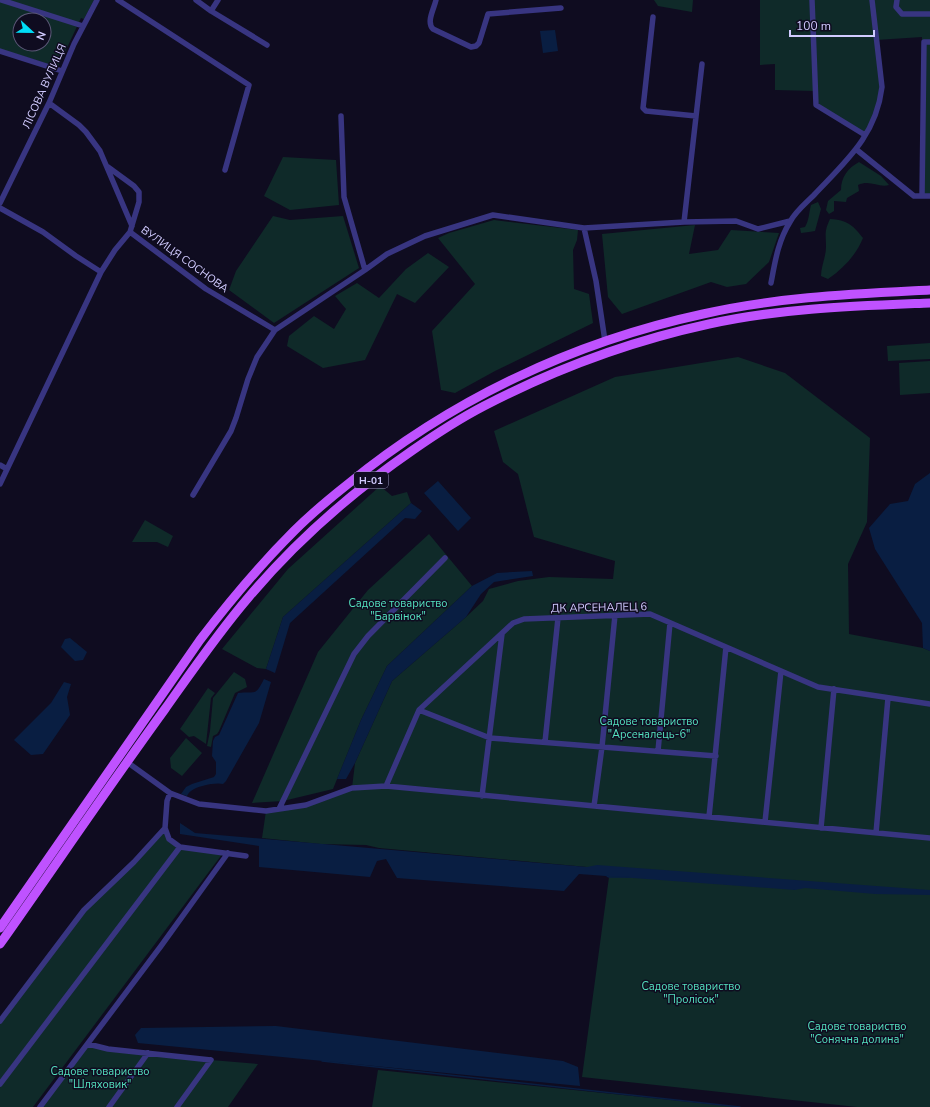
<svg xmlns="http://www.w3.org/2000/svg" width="930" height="1107" viewBox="0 0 930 1107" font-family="'Nunito Sans',sans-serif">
  <rect width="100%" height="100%" fill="#0f0c20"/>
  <path fill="#0f2a29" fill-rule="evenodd" d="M 0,0 L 94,0 L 84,19 L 81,18 L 58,67 L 0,49 ZM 20,20 L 44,20 L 44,44 L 20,44 Z
    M 654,0 L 693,0 L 692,12 L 658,6 Z
    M 760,0 L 930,0 L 930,196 L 922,196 L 922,37 L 876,40 L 882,87 L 880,101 L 865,135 L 820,108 L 815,91 L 775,90 L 775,64 L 760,65 Z
    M 283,157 L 336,160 L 339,205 L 290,210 L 264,196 Z
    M 859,162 L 881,176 L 889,185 C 878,188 870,179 858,185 L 859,191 L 847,198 L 846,202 L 834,201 L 834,211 L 829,214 L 826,210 L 828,201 L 841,190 C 841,177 848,168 859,162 Z
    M 818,202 L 821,209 L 815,231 L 809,232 L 801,233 L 800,228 L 805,227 C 809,221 809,212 811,205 Z
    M 273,216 L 290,220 L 343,216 L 359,268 L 274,323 L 229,290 L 236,271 Z
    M 830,219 C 847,220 853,225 863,238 C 856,255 844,268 828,279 L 821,276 C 821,266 826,257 826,247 C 826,234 824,232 830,219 Z
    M 494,220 L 578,230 L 577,240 L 573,250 L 574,289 L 589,294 L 593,323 L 495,371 L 455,393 L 441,390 L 432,331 L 475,284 L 438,238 L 449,233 Z
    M 695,225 L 689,254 L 718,250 L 731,230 L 779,233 L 769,262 L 746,284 L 727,287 L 711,282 L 622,314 L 608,297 L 602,234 Z
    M 428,253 L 449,267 L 415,303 L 397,294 L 365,360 L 323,368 L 287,346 L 289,336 L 314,316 L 334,329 L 346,309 L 335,296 L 357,283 L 379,298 L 406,269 Z
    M 930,343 L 930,359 L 888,361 L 887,346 Z
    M 738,357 L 785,373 L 870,438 L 867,522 L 848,564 L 849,634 L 923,648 L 930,651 L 930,1107 L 857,1107 L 582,1077 L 609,877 L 587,867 L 379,848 L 366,845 L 320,844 L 262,838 L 266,811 L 306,805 L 352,788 L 355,763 L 392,681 L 466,617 L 483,601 L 489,589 L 518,581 L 549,577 L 613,579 L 615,561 L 534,537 L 518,474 L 503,462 L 494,431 L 615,377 Z
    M 930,361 L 930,393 L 900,395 L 899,363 Z
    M 380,486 L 392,496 L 407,492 L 411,503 L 283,617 L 266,669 L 257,668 L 222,649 L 288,569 Z
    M 145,520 L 173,536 L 168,547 L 157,542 L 132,542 Z
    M 429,534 L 472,586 L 387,666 L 361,720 L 333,789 L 283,801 L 252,803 L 318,652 L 368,590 Z
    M 234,672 L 245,679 L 247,687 L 235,693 L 219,731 L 217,734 L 213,736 L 211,747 L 207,746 L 210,731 L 213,698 Z
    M 208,688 L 215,693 L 211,698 L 206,744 L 194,736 L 189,737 L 180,729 Z
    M 186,738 L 202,753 L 182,776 L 171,768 L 170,758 Z
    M 162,832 L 180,847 L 223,853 L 33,1107 L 0,1107 L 0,1020 L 84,910 Z
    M 88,1044 L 211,1060 L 258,1064 L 228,1107 L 40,1107 Z
    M 378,1070 L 740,1107 L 372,1107 Z"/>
  <path fill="#091e42" d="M 555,30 L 558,51 L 543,53 L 540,31 Z
    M 930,473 L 930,651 L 923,648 L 922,623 L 875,549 L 869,528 L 890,504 L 908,501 L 915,484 Z
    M 438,481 L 471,518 L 458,531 L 424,493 Z
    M 411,503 L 422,511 L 415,519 L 405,518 L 290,623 L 275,673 L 266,669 L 283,617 Z
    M 532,571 L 533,576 L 494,582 L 481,594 L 466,617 L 392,681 L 355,763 L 346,779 L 337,779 L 361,720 L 387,666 L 472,586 L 497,573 Z
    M 70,638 L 87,652 L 83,660 L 75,661 L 61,647 L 65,639 Z
    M 264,679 L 271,682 L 259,723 L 226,781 L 223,784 C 216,782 197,786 191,791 C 189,792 188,794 187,796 L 181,794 L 186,787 L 192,784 L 214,777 L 216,774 L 216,762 L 212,756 L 213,741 L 215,737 L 219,735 L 238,693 C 256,691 255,697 264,679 Z
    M 64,682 L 71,684 L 67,697 L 70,715 L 43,754 L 31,755 L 14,740 L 51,703 Z
    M 180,823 L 195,833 L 587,867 L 597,865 L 930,890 L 930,895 L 875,894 L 805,888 L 795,890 L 579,874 L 564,891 L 397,878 L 386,859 L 377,861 L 370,877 L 259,867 L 259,846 L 180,834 Z
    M 276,1026 L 563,1061 L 578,1067 L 580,1086 L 138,1043 L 135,1035 L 141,1028 Z"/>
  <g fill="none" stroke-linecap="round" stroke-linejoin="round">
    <path stroke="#091e42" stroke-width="1.5" d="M 607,876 L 609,877 L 629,877
      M 322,1061 L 740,1107"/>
    <path stroke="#383581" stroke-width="5.5" d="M 1,0 L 83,26
      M 118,0 L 249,85 L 225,170
      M 196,0 L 211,11 L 218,0
      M 436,0 C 434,9 426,22 433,29 L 471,47 L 476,46 L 479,43 L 488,14 L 561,8
      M 812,0 L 816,105 L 865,135
      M 897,0 L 896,7 L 902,14 L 930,14
      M 211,11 L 267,45
      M 653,17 L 643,108 L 646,111 L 696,116
      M 0,51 L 62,71
      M 49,103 L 79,125 L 86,132 L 100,151 L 132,226
      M 341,116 L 344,197 L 365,270
      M 857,150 L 914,196 L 930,196
      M 922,196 L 924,42 L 930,42
      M 0,203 L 49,103 L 74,44 L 97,0
      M 0,208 L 43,232 L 76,256 L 101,272
      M 684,222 L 736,221 L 758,229 L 790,221
      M 584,228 L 596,281 L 605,341
      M 130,232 L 206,289 L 275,330 L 257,357 L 248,379 L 236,418 L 231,431 L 193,495
      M 771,283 C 775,262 778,241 790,222 C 795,212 806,203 814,195 C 846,161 876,136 882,87 L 872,0
      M 275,330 L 365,270 L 387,254 L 425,236 L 493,215 L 584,228 L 684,222 L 702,64
      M 0,465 L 7,469
      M 0,484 L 101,272 L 115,250 L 130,232 L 139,202 L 139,192 L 134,186 L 108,167
      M 419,710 L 490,738 L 716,756
      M 545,742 L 558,618
      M 658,751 L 670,623
      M 127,762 L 170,793 L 199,804 L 266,811 L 306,805 L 352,788 L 386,786 L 930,838
      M 386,786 L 419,710 L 513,623 L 524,619 L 650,614 L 818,687 L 930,704
      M 170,793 L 167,801 L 165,828 L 169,839 L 180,847 L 246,856
      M 482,796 L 502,634
      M 594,806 L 602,747 L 615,615
      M 279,809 L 354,654 L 368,636 L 445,558
      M 709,817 L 726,647
      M 765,822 L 781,671
      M 821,828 L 834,689
      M 876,833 L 888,698
      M 0,1021 L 84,910 L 134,862 L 165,828
      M 88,1044 L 108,1049 L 211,1060
      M 0,1084 L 180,847
      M 40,1107 L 161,946 L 228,853
      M 109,1107 L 148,1053
      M 177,1107 L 211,1060"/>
    <path stroke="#bf52ff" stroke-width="9" d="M 0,928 L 200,640 C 229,602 260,565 294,531 C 311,514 329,499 348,484 C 451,400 573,342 703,314 C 777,297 854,294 930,290
      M 0,944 C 55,866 109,786 165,709 C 192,671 218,633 248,598 C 296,541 352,492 413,450 C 436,434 459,419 484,406 C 555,369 631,341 709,324 C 781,308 856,306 930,303"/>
  </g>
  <g text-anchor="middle" stroke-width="3" stroke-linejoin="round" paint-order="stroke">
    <rect fill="#0f0c20" stroke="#9792bc" stroke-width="1" x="354" y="472" width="34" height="16" rx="3"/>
    <g font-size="10" font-weight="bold" fill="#d1cbff">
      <text x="371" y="484">Н-01</text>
    </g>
    <g font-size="11" fill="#d1cbff" stroke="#0f0c20">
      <text transform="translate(44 86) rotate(-66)" y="4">ЛІСОВА ВУЛИЦЯ</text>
      <text transform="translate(185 259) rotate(36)" y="4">ВУЛИЦЯ СОСНОВА</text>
      <text transform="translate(599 607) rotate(-1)" y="4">ДК АРСЕНАЛЕЦ 6</text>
    </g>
    <g font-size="11" fill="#54e2bf" stroke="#0f0c20">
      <text x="398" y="607">Садове товариство<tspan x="398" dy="13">"Барвінок"</tspan></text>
      <text x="649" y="725">Садове товариство<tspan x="649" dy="13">"Арсеналець-6"</tspan></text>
      <text x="691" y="990">Садове товариство<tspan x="691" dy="13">"Пролісок"</tspan></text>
      <text x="857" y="1030">Садове товариство<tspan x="857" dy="13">"Сонячна долина"</tspan></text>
      <text x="100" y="1075">Садове товариство<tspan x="100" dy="13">"Шляховик"</tspan></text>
    </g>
  </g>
  <g transform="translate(32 32) rotate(112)"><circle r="19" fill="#0f0c20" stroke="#5d5879"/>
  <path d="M0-3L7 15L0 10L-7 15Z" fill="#00ddf6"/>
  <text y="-6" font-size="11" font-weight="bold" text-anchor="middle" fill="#d1cbff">N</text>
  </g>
  <path d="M790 30v6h84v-6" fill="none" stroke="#d1cbff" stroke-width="2"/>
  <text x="796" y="30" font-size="12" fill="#d1cbff" stroke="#0f0c20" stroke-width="3" paint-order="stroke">100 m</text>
</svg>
